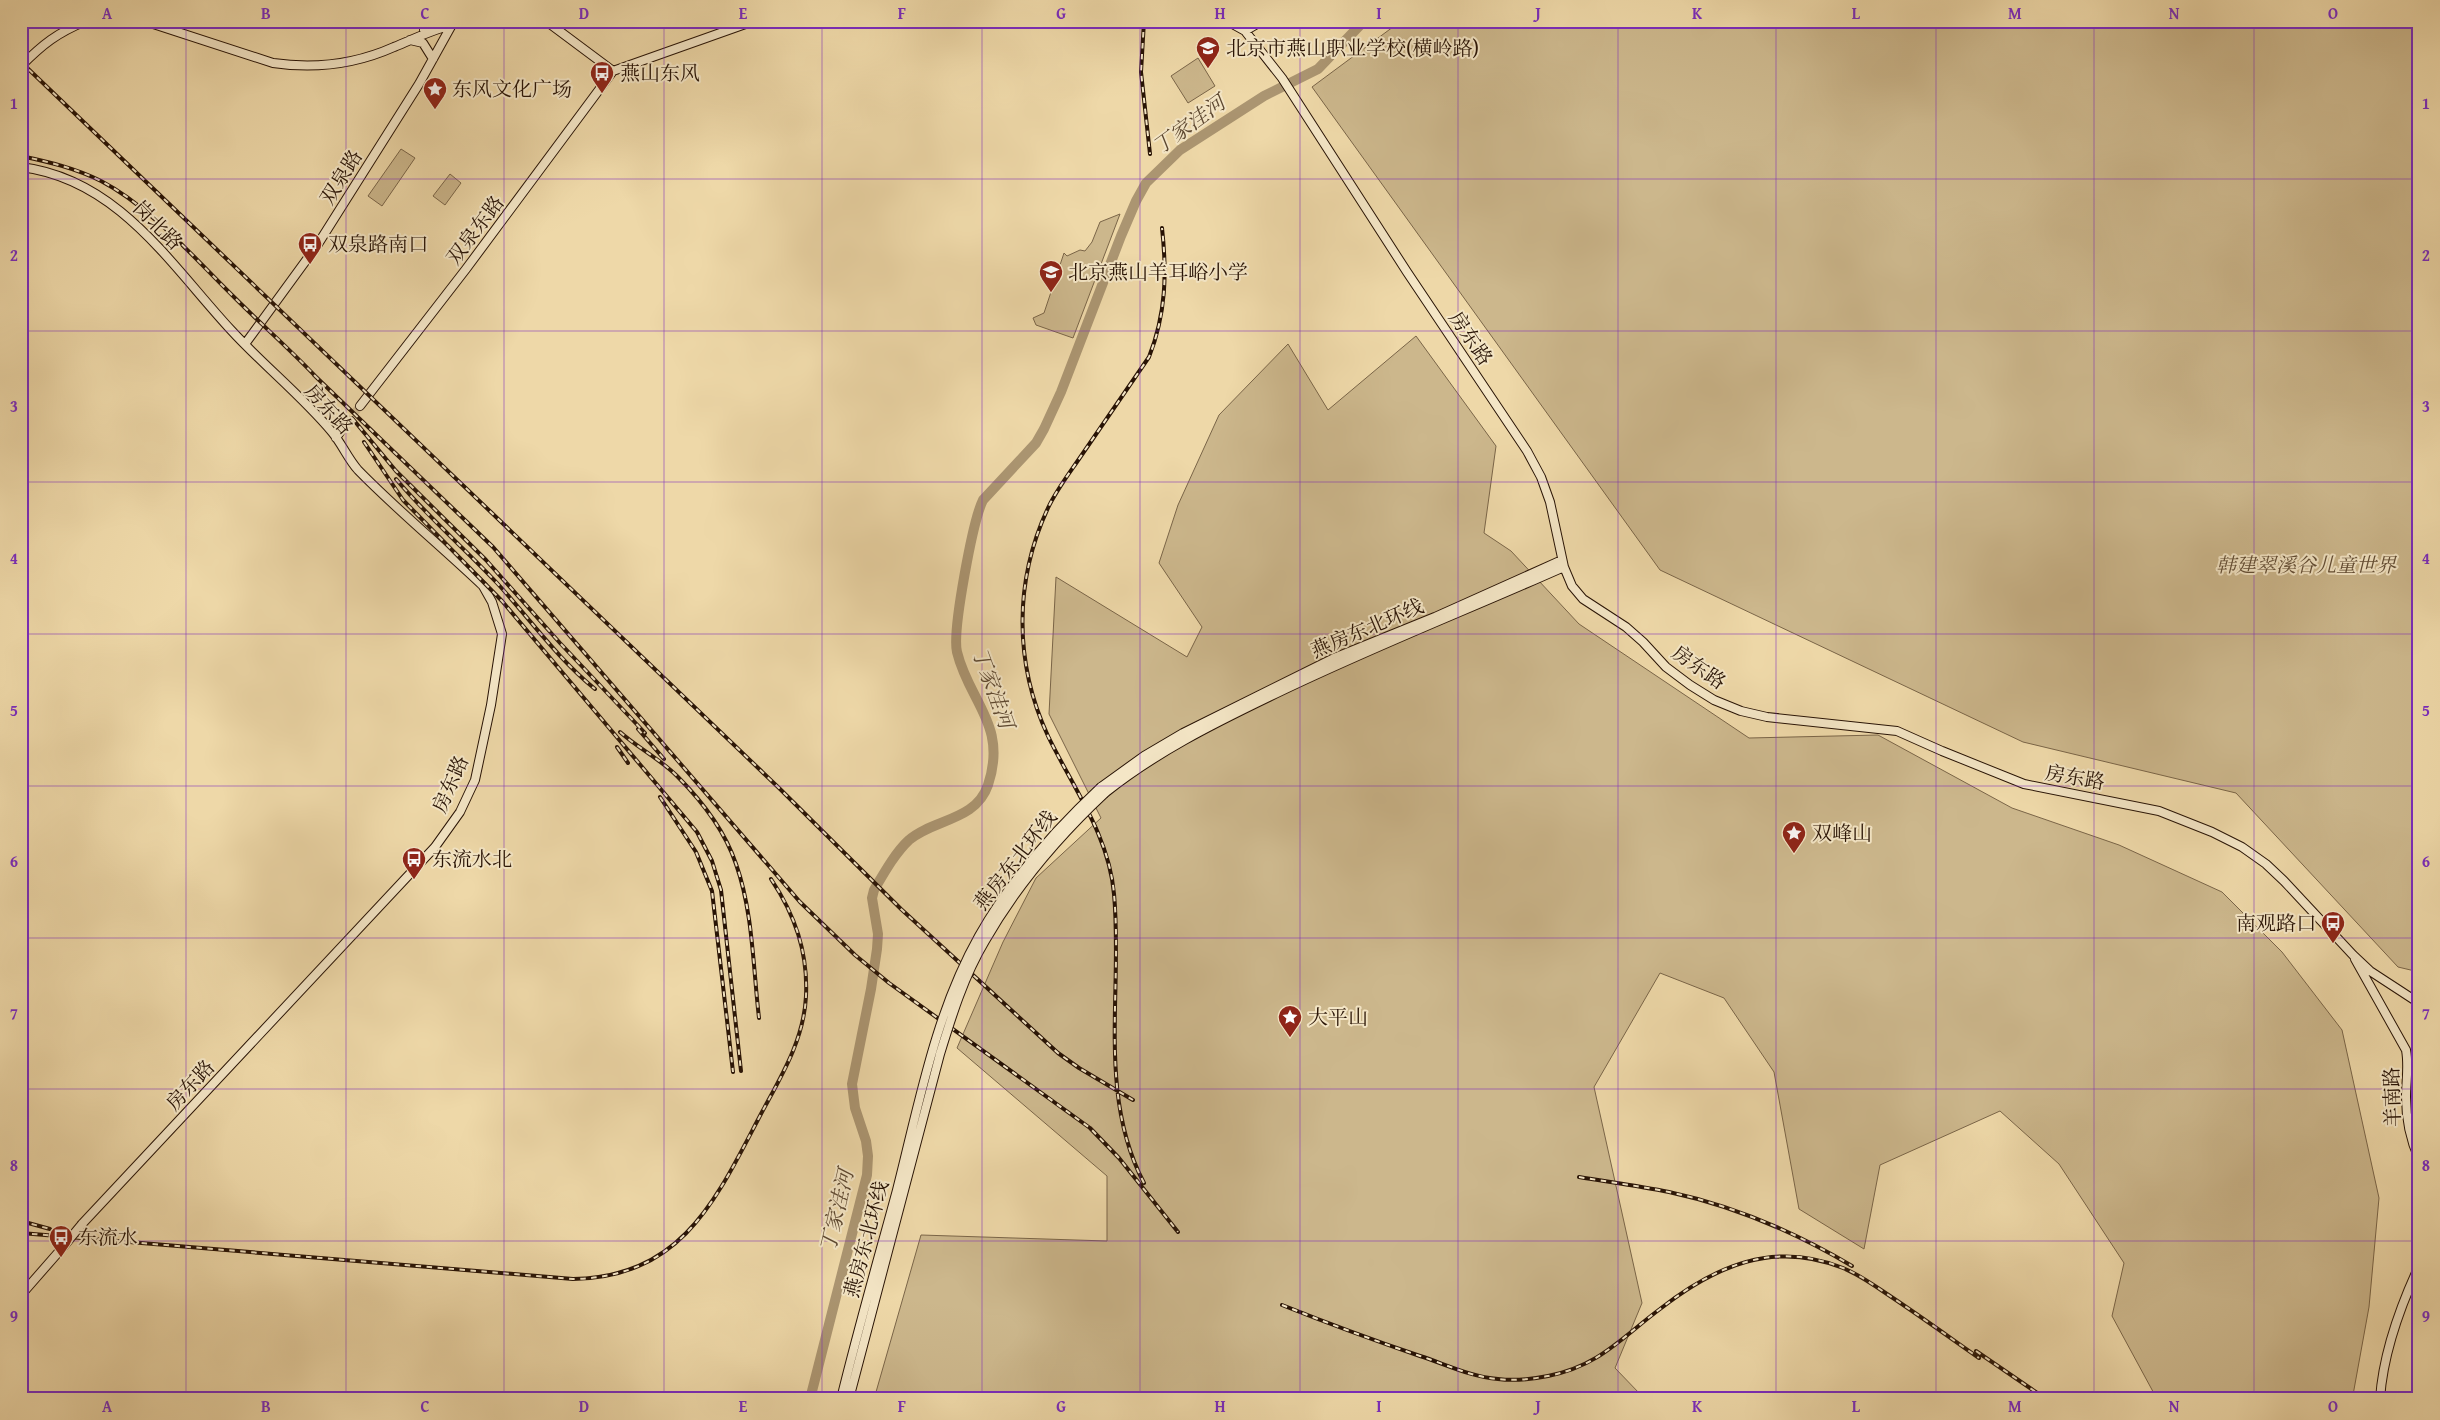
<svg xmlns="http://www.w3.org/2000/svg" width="2440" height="1420" viewBox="0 0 2440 1420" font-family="'Gentium Book Plus','Noto Serif SC',serif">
  <rect width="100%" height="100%" fill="#eed8a8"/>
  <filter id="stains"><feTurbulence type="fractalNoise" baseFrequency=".004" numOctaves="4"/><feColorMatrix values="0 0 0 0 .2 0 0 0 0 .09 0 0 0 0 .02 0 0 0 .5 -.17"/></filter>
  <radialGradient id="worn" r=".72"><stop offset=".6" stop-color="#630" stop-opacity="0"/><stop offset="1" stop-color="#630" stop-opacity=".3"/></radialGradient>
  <path fill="#ccb78c" stroke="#7a6548" d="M 1401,21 L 2419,21 L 2419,972 L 2398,967 L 2236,793 L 2023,742 L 1660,570 L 1312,87 Z
    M 1198,58 L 1215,86 L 1188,103 L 1171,76 Z
    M 401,149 L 415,158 L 382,206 L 368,196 Z
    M 450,174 L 461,183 L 445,205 L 433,196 Z
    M 1120,214 L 1073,338 L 1036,325 L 1033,318 L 1044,313 L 1064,253 L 1067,256 L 1080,250 L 1085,251 L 1092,242 L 1100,222 Z
    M 1416,336 L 1496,446 L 1484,533 L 1511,551 L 1579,624 L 1749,738 L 1878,735 L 2012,808 L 2119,845 L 2222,892 L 2282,952 L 2342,1030 L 2379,1198 L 2369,1307 L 2353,1395 L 2351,1399 L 2157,1399 L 2112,1316 L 2124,1263 L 2059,1164 L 2000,1111 L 1880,1165 L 1864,1249 L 1799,1209 L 1774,1072 L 1724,998 L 1660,973 L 1594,1087 L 1642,1303 L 1615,1368 L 1640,1394 L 1638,1399 L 874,1399 L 921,1235 L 1107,1241 L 1107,1176 L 957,1048 L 1003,942 L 1036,878 L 1101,818 L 1049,714 L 1056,577 L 1187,657 L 1202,627 L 1159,563 L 1178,505 L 1219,415 L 1288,344 L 1328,410 Z"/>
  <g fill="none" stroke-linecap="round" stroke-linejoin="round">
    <path stroke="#ab9571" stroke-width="10" d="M 810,1399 L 867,1175 L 868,1156 L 866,1141 L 855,1108 L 852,1084 L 871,989 L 877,949 L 878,934 L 872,898 L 874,890 C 884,873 895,853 909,840 C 933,819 976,821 988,785 C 1008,725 969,702 957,652 C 952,631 973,520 983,500 L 1036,443 L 1044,429 L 1061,392 L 1121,236 L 1136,201 L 1146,183 L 1180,150 L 1264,96 L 1318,69 L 1364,21"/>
    <path stroke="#d0ba90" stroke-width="8" stroke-dasharray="8 4" stroke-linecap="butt" d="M 346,423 L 360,406"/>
    <g stroke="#281305" stroke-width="10">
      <path id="secondary" d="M 144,21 L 273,63 C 314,69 356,64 394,47 C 414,39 431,30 452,25
        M 546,21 L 613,71
        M 1227,21 L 1245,31 L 1282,78 L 1407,272 L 1527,451 L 1541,477 L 1550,502 L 1564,567 L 1572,586 L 1583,599 L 1626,627 L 1643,642 L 1666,667 L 1690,685 L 1714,700 L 1741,711 L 1767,717 L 1897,731 L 1942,751 L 2024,784 L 2159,811 L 2212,832 L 2242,847 L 2266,864 L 2284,881 L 2353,955 L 2370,971 L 2419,1003
        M 424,30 L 435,21
        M 1245,31 L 1262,21
        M 410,40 L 423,43 L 433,59
        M 21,66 C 43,44 57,33 86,21
        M 613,71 L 754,21
        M 21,167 C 118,179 170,264 231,330 C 263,365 302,396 332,432 C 342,444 348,459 358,470 C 397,510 442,547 483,586 L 492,602 L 502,634 L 491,705 L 475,780 L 460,812 L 435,847 L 82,1224
        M 245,344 L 318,244 L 419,84 L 454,21
        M 360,406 L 466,269 L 613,71
        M 336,438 L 346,423
        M 1101,787 L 1144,756 L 1183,733 L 1334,658 L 1435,617 L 1562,560
        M 1105,793 C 1155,753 1211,725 1269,697 C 1365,650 1465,611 1564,567
        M 2355,959 L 2406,1050 C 2409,1066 2406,1081 2406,1097 C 2406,1118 2410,1139 2419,1159
        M 21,1295 L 63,1247
        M 2380,1399 C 2383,1354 2400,1307 2419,1266"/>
    </g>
    <use href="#secondary" stroke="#f4e6c6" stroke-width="8"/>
    <g stroke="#281305" stroke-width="4">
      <path id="rail" d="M 1144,21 L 1141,72 L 1150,154
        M 21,62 L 779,788 L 901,909 L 1058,1053 L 1079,1068 L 1133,1100
        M 21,156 C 49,162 75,168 101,181 C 151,207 195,259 235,298 C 263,326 293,352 319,380
        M 314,375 L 493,547 L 800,902 L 855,955 L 889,983 L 1090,1128 L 1119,1158 L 1178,1232
        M 352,418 L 396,471 L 486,560 L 560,643 L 645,733
        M 364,442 L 403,500 L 502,601 L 697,832 L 712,861 L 721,890 L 741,1071
        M 396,479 C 427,516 464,548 497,583 C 530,619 557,658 595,689
        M 638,729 L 664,759
        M 620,732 C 638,748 660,759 677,776 C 701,800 725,831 736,864 C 753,912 753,967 759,1018
        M 617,747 L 628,763
        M 660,797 L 696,852 L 712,891 L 733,1072
        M 1579,1177 C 1609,1182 1639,1186 1669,1192 C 1734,1206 1795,1232 1852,1266
        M 1144,1183 C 1097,1094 1123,990 1114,894 C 1109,835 1073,788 1048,736 C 1014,663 1014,581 1048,508 C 1056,491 1068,475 1079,459 C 1102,425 1126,391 1149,357 C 1166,314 1167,273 1162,228
        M 21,1221 L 50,1229
        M 21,1233 L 573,1279 C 684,1277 717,1197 762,1112 C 782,1075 804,1039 806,996 C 808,952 795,915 771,879
        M 1282,1305 C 1327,1323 1373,1340 1420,1356 C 1445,1364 1471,1377 1498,1379 C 1514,1381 1533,1379 1548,1376 C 1599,1366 1621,1338 1660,1309 C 1715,1266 1774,1240 1843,1268 C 1860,1275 1875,1286 1890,1296 C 1920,1316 1949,1337 1979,1358
        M 1976,1351 L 2046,1399"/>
    </g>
    <use href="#rail" stroke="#f4e6c6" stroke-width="2" stroke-dasharray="5.5" stroke-linecap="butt"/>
    <g stroke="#281305" stroke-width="10" stroke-linecap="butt">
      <path id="secondary-bridge" d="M 63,1247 L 82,1224
        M 841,1399 C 858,1329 878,1260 897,1190 C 919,1104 935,1014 979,936 C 1011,879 1054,831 1101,787
        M 849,1399 L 940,1054 C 952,1015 964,976 985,941 C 1017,885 1059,836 1105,793"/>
    </g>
    <use href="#secondary-bridge" stroke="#f4e6c6" stroke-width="8"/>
  </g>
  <path fill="none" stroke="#7b2cbf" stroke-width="1" stroke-opacity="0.55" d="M 186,21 L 186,1399M 346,21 L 346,1399M 504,21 L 504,1399M 664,21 L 664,1399M 822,21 L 822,1399M 982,21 L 982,1399M 1140,21 L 1140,1399M 1300,21 L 1300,1399M 1458,21 L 1458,1399M 1618,21 L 1618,1399M 1776,21 L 1776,1399M 1936,21 L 1936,1399M 2094,21 L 2094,1399M 2254,21 L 2254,1399M 21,179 L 2419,179M 21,331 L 2419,331M 21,482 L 2419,482M 21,634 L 2419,634M 21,786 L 2419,786M 21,938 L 2419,938M 21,1089 L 2419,1089M 21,1241 L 2419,1241"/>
  <defs>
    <g id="school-pin" transform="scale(1.25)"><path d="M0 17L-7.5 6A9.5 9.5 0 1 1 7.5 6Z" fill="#8f2418" stroke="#f4e6c6"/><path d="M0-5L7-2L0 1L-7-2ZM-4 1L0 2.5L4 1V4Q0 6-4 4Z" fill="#fff"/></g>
    <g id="bus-pin" transform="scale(1.25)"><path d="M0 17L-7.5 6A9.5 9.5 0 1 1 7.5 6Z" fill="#8f2418" stroke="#f4e6c6"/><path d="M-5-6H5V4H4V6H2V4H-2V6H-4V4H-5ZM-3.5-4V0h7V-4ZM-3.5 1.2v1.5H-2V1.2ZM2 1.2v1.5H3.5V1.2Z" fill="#fff"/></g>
    <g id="sight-pin" transform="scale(1.25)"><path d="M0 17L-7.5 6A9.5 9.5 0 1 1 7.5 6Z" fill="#8f2418" stroke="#f4e6c6"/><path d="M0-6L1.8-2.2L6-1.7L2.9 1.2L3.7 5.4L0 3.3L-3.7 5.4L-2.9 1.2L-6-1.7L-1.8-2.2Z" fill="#fff"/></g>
  </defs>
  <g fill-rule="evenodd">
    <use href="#school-pin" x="1208" y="48"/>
    <use href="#bus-pin" x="602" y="73"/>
    <use href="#sight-pin" x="435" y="89"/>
    <use href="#bus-pin" x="310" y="244"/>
    <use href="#school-pin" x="1051" y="272"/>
    <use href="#sight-pin" x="1794" y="833"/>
    <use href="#bus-pin" x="414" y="859"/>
    <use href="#bus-pin" x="2333" y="923"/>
    <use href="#sight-pin" x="1290" y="1017"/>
    <use href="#bus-pin" x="61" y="1237"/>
  </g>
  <g text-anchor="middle" stroke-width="4" stroke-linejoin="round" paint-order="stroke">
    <g font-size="20" fill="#281305" stroke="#f4e6c6" text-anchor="start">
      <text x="1226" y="55">北京市燕山职业学校(横岭路)</text>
      <text x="620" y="80">燕山东风</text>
      <text x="452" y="96">东风文化广场</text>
      <text x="328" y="251">双泉路南口</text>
      <text x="1068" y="279">北京燕山羊耳峪小学</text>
      <text x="1812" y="840">双峰山</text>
      <text x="432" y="866">东流水北</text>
      <text x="2316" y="930" text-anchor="end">南观路口</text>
      <text x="1308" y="1024">大平山</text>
      <text x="78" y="1244">东流水</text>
    </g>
    <g font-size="20" fill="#281305" stroke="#f4e6c6">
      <text transform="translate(341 177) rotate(-58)" y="7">双泉路</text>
      <text transform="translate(158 225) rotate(45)" y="7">岗北路</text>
      <text transform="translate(475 230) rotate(-53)" y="7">双泉东路</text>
      <text transform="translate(1471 338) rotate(56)" y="7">房东路</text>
      <text transform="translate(329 409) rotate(48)" y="7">房东路</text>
      <text transform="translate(1367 628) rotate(-23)" y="7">燕房东北环线</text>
      <text transform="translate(1699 667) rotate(35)" y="7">房东路</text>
      <text transform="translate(2075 777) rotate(10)" y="7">房东路</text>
      <text transform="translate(450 784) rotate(-66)" y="7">房东路</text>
      <text transform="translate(1015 860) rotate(-52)" y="7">燕房东北环线</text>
      <text transform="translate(190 1085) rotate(-47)" y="7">房东路</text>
      <text transform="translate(2392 1097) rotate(-92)" y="7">羊南路</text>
      <text transform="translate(866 1239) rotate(-75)" y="7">燕房东北环线</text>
    </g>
    <g font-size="20" font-style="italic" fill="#614c34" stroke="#f4e6c6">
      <text x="2306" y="572">韩建翠溪谷儿童世界</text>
    </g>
    <g font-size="21" font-style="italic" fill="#5c4730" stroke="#f4e6c6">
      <text transform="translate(1189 125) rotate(-36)" y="7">丁家洼河</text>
      <text transform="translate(993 688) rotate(70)" y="7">丁家洼河</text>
      <text transform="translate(837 1211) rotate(-77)" y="7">丁家洼河</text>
    </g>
  </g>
  <rect width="2440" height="1420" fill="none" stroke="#eed8a8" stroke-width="55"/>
  <rect x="28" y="28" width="2384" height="1364" fill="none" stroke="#7b2cbf" stroke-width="2"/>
  <g font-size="16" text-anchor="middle" font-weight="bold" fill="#7b2cbf">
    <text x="107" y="19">A</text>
    <text x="266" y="19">B</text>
    <text x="425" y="19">C</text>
    <text x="584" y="19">D</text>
    <text x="743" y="19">E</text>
    <text x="902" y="19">F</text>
    <text x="1061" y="19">G</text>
    <text x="1220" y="19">H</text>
    <text x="1379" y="19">I</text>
    <text x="1538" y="19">J</text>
    <text x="1697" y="19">K</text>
    <text x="1856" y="19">L</text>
    <text x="2015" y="19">M</text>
    <text x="2174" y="19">N</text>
    <text x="2333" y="19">O</text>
    <text x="14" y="109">1</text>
    <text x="2426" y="109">1</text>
    <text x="14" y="261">2</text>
    <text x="2426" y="261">2</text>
    <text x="14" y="412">3</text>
    <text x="2426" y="412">3</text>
    <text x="14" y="564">4</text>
    <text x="2426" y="564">4</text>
    <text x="14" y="716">5</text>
    <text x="2426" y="716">5</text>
    <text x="14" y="867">6</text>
    <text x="2426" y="867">6</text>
    <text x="14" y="1019">7</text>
    <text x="2426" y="1019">7</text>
    <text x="14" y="1171">8</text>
    <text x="2426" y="1171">8</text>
    <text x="14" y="1322">9</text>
    <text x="2426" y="1322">9</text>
    <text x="107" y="1412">A</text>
    <text x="266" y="1412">B</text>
    <text x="425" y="1412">C</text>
    <text x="584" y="1412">D</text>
    <text x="743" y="1412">E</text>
    <text x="902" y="1412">F</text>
    <text x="1061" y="1412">G</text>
    <text x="1220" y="1412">H</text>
    <text x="1379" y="1412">I</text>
    <text x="1538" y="1412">J</text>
    <text x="1697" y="1412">K</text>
    <text x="1856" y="1412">L</text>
    <text x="2015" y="1412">M</text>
    <text x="2174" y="1412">N</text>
    <text x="2333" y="1412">O</text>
  </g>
  <rect width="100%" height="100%" filter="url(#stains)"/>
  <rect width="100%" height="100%" fill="url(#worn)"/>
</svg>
